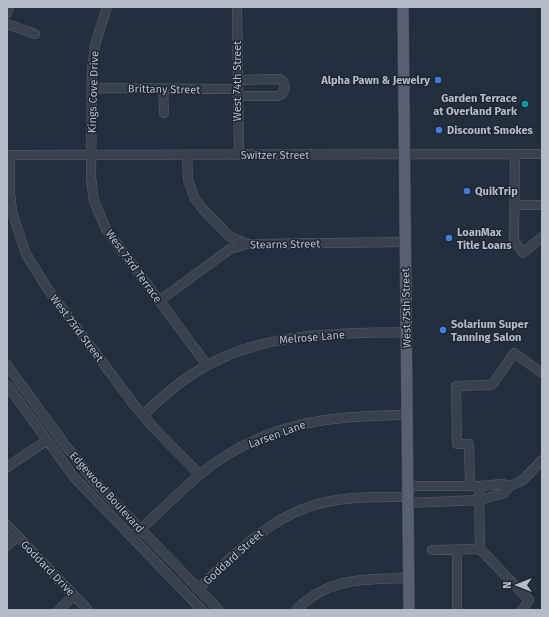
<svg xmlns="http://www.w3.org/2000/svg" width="549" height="617" viewBox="0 0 549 617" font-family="'Fira Sans',sans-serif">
  <rect width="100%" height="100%" fill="#242f3e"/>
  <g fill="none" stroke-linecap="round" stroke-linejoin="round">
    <g stroke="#565f6c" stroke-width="10">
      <path id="minor" d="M 107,7 L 95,45 L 92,70 L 91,178 L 94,201 L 106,229 L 207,365
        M 237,7 L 239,155
        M 7,13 L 9,7
        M 7,24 L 35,34
        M 237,80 L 279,79 L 283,81 L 285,87 L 282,94 L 278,96 L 237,96
        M 91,88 L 237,89
        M 163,89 L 164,113
        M 515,154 L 514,240 L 523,253 L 542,237
        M 7,155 L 542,154
        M 10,155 L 10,193 L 12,212 L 26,254 L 47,288 L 135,406 L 153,427 L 200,475
        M 187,155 L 188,180 L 195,199 L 202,208 L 229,236 L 247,244
        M 515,205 L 542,205
        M 159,301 L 230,249 L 247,244 L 405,242
        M 7,365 L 65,445 L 94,481 L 219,610
        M 7,385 L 74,477 L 202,610
        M 143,415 C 163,396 183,378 208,365 C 270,331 338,334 406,332
        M 7,467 L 46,441
        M 408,486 L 479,486 L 503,484 L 510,486
        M 470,486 L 469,444 L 457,444 L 456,386 L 492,385 L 514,353 L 542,373
        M 479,486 L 480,549 L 529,600 L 522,610
        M 408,503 L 479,500 L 504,493 L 510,486 L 523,480 L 542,460
        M 7,525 L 88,610
        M 132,537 C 155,517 176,495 199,475 C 264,422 327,416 407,415
        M 7,546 L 17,536
        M 432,550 L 480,549
        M 457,550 L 457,610
        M 198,589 C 239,550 278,508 337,500 C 360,496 384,497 408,497
        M 59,610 L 74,595
        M 296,610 C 329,577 365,579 409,578"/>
    </g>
    <g stroke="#414a57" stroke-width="12">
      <path id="major" d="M 403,7 L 409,610"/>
    </g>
    <use href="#minor" stroke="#38414e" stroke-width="9"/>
    <use href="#major" stroke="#56606e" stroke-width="11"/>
  </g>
  <g fill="#3f7fe0" stroke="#1d2633" stroke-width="1.5">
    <circle cx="438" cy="80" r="4"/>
    <circle cx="439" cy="130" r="4"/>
    <circle cx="467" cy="191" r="4"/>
    <circle cx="449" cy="238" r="4"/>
    <circle cx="443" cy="330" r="4"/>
  </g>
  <circle fill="#0f9aa8" stroke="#1d2633" stroke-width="1.5" cx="525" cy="104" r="4"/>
  <g text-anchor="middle" stroke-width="3" stroke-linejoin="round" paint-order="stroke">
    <g font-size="11" font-weight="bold" fill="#b4bcc9" stroke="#1d2633" text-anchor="start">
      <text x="430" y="84" text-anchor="end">Alpha Pawn &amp; Jewelry</text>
      <text x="517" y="102" text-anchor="end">Garden Terrace<tspan x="517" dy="13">at Overland Park</tspan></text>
      <text x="447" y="134">Discount Smokes</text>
      <text x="475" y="195">QuikTrip</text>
      <text x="457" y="236">LoanMax<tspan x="457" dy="13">Title Loans</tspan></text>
      <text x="451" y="328">Solarium Super<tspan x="451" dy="13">Tanning Salon</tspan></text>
    </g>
    <g font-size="11" fill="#b4bcc9" stroke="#1d2633">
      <text transform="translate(237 81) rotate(-90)" y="4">West 74th Street</text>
      <text transform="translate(164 89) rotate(1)" y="4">Brittany Street</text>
      <text transform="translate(93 92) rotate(-88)" y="4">Kings Cove Drive</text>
      <text x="275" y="159">Switzer Street</text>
      <text transform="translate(285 244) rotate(-1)" y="4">Stearns Street</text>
      <text transform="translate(134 266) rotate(54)" y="4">West 73rd Terrace</text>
      <text transform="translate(406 308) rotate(-91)" y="4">West 75th Street</text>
      <text transform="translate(77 328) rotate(53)" y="4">West 73rd Street</text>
      <text transform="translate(312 337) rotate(-5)" y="4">Melrose Lane</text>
      <text transform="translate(277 434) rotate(-20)" y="4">Larsen Lane</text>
      <text transform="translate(107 492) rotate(48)" y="4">Edgewood Boulevard</text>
      <text transform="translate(233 557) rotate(-42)" y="4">Goddard Street</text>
      <text transform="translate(48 568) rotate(46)" y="4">Goddard Drive</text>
    </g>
  </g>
  <rect width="549" height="617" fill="none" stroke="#b4bcc9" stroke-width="16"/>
  <g transform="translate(517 585) rotate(270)" stroke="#1d2633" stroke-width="3" paint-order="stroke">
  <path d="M0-3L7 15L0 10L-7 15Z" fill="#b4bcc9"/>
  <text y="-6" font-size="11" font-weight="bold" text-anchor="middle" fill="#b4bcc9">N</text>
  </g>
</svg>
